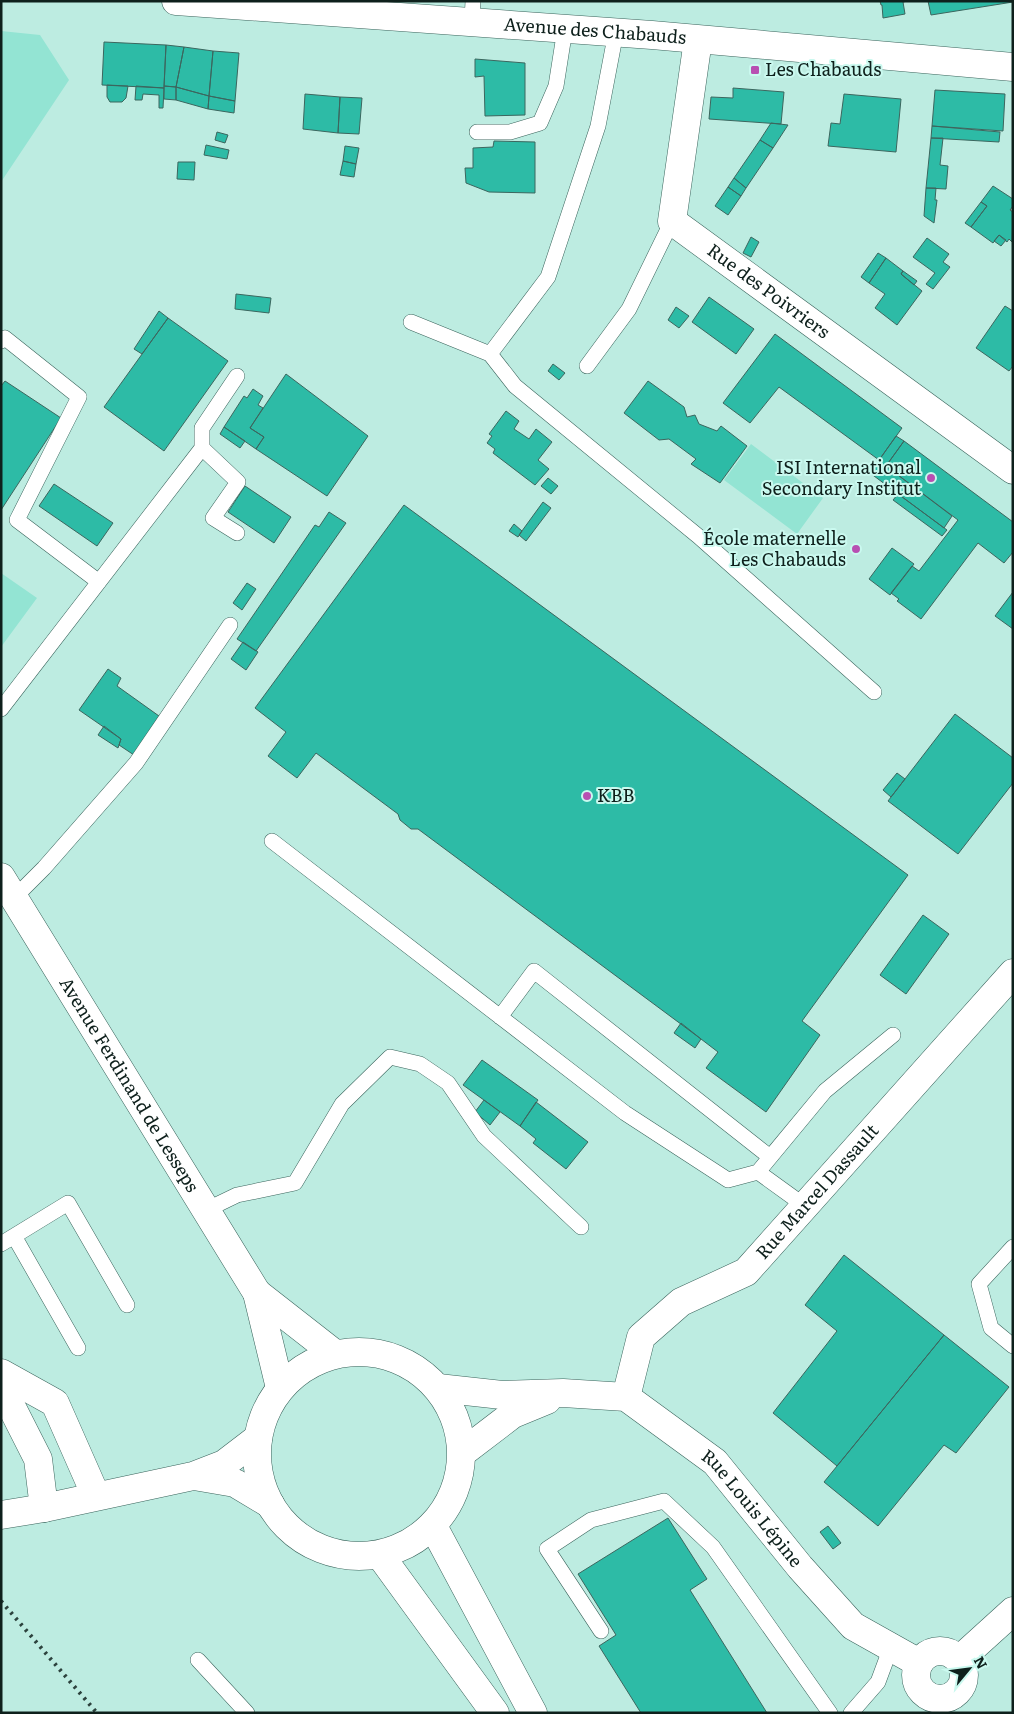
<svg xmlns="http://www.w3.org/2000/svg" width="1014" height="1714" viewBox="0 0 1014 1714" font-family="Literata,serif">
  <rect width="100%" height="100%" fill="#bdece1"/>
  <path fill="#93e4d3" d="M 1,31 L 40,35 L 69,80 L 1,182 Z
    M 751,444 L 823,498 L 797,534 L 724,480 Z
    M 1,573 L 37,598 L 1,647 Z"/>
  <path fill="#2dbba6" stroke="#3c665e" d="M 880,1 L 908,1 L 903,2 L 905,14 L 883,18 L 882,5 L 881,5 Z
    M 928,1 L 1013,1 L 1013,2 L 931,15 Z
    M 104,42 L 166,45 L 164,88 L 102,85 Z
    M 166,45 L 184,47 L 176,87 L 164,86 Z
    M 184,47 L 213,51 L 209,96 L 176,87 Z
    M 213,51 L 239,53 L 235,101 L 209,96 Z
    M 475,59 L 525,63 L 525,115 L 485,116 L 484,76 L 475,77 Z
    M 107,85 L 128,86 L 126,98 L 122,102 L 110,102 L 107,97 Z
    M 136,86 L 164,88 L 163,108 L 159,108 L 159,95 L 143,94 L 142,100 L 135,100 Z
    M 164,86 L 176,87 L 176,100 L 164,99 Z
    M 176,87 L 209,96 L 208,109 L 176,100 Z
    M 733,88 L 784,92 L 781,124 L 709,119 L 711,97 L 733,98 Z
    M 935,90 L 1005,94 L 1003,131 L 932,126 Z
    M 305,94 L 340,97 L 338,133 L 303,129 Z
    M 844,94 L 901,99 L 896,152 L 828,146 L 831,123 L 840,124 Z
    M 209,96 L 235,101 L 234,113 L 208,109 Z
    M 340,97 L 362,98 L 359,134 L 338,133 Z
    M 771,123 L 788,125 L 773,148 L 760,140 Z
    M 932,126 L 1000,132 L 999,142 L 931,138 Z
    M 217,132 L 228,135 L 225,143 L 215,140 Z
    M 931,138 L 943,138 L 940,165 L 948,166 L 946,189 L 926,188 Z
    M 760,140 L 773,148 L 746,188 L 734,178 Z
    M 494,141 L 535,142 L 535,193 L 489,192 L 466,183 L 465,168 L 473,168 L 473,148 L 493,147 Z
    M 206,145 L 229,150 L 227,159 L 204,155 Z
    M 345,146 L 359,148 L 356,164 L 343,161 Z
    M 343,161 L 356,164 L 354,177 L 340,175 Z
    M 178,162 L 195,162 L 194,180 L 177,179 Z
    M 734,178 L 746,188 L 741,196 L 728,187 Z
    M 993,186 L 1013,199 L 1013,206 L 1010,210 L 1013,212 L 1012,242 L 1009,239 L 1007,242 L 999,235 L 993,243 L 971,227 L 987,206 L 981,202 Z
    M 728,187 L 741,196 L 728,215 L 715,206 Z
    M 926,188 L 936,188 L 935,200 L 937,200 L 934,223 L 924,216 Z
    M 981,202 L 987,206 L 971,227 L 965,223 Z
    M 999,235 L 1006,240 L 1001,246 L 994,241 Z
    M 751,237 L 759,242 L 751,257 L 743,253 Z
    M 927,238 L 949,254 L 943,262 L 950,267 L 933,289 L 926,284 L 935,273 L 913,257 Z
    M 878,253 L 886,258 L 869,283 L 861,277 Z
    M 886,258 L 903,271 L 901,274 L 922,291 L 897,325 L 875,308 L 885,294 L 869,283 Z
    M 903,271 L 917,281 L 914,285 L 901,274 Z
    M 236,294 L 271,298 L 269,313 L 235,309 Z
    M 709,297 L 754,329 L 736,354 L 692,322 Z
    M 1005,306 L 1013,311 L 1013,366 L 1009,371 L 976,348 Z
    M 676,307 L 689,316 L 679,328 L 668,320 Z
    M 159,311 L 168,318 L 142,354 L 134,349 Z
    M 168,318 L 228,361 L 164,451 L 104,407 Z
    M 775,334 L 902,428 L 879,460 L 779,387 L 750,423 L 723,403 Z
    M 553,364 L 565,373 L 559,380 L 548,371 Z
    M 286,374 L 368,436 L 327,496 L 256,449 L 264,437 L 250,428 Z
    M 5,381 L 61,418 L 1,510 L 1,386 Z
    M 648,381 L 684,407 L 687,417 L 695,415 L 699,424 L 717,431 L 721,426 L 747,446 L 720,483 L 691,464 L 696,459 L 669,439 L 659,440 L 624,413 Z
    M 253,389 L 263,396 L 258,405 L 263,408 L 250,428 L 264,437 L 256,449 L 224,427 L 244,396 L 247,398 Z
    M 506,411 L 519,421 L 514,429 L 529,439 L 536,429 L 552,442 L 538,460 L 549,469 L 535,485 L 493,453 L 495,449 L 487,443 L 492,436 L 489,434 Z
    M 224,427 L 245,441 L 240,448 L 220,434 Z
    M 896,436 L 904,441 L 886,466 L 952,516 L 944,528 L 870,473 Z
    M 904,441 L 1013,522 L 1013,552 L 1004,563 L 978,543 L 921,619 L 897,601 L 899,599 L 891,593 L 912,566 L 919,571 L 958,520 L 886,466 Z
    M 548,478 L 558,486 L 551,494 L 541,486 Z
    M 54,484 L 113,523 L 97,546 L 39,506 Z
    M 245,486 L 291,517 L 274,543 L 228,512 Z
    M 898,494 L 947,530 L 942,536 L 893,500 Z
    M 543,502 L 551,508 L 526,541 L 519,535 Z
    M 404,505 L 908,875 L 802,1021 L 820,1035 L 766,1112 L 706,1068 L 718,1052 L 701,1039 L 418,829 L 411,829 L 400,820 L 398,814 L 316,753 L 297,778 L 268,756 L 286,732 L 255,708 Z
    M 329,512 L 346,523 L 256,651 L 237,639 L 315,525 L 319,527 Z
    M 514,524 L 522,531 L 518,537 L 509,531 Z
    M 892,548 L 914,564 L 890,595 L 869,579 Z
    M 247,583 L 256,589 L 242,610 L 233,603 Z
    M 1013,592 L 1013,629 L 995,616 Z
    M 243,642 L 258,652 L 246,670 L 231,659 Z
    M 108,669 L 121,678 L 117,686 L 159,716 L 134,755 L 119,745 L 121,739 L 79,710 Z
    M 955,714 L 1013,758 L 1013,783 L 958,854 L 888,801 Z
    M 104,726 L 121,739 L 118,748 L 98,735 Z
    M 897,773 L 905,779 L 891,797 L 883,790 Z
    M 923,915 L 949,934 L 906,994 L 880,975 Z
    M 681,1023 L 701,1039 L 695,1048 L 674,1033 Z
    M 482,1060 L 538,1100 L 520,1126 L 463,1085 Z
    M 484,1100 L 500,1112 L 490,1125 L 475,1112 Z
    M 536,1102 L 588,1142 L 566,1169 L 533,1143 L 536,1139 L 520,1126 Z
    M 844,1255 L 944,1335 L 837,1466 L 773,1413 L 837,1331 L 805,1305 Z
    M 944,1335 L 1009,1387 L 956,1453 L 944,1445 L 878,1526 L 824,1482 Z
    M 668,1518 L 707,1579 L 690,1590 L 767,1713 L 641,1713 L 599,1646 L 616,1635 L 578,1574 Z
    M 828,1526 L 841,1543 L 833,1549 L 820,1532 Z"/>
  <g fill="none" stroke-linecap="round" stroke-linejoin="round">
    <g stroke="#3a645c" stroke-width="16">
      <path id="service" d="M 472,21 L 473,1
        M 477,132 L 510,132 L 540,123 L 556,86 L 565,29
        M 411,322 L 490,354 L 548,277 L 598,126 L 616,32
        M 1,341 L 5,338 L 79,397 L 17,520 L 99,582
        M 490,354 L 515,386 L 698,536 L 874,692
        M 587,366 L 629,309 L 672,221
        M 202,448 L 238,482 L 213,518 L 237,533
        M 1,709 L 202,448 L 202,428 L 237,376
        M 272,841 L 625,1113 L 728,1180 L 758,1172
        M 14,898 L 44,868 L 136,763 L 230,625
        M 500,1017 L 534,971 L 770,1157
        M 805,1206 L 758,1172 L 825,1091 L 893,1035
        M 206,1210 L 237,1195 L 295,1183 L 342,1104 L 390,1057 L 420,1064 L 448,1083 L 484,1136 L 581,1227
        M 14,1236 L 78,1348
        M 1,1244 L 68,1203 L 127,1305
        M 1013,1247 L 979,1284 L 991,1328 L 1013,1346
        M 601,1631 L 547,1549 L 591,1520 L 664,1501 L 713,1547 L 830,1713
        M 198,1660 L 247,1713
        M 851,1713 L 878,1682 L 891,1647"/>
    </g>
    <g stroke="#3a645c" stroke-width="29">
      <g id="minor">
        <path id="s1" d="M 698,40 L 672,221 L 1013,470"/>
        <path d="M 1,1373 L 55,1403 L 96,1496"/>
        <path d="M 1,1386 L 38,1459 L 44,1508"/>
        <path id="s2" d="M 438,1388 L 502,1395 L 563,1393 L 626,1397 L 715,1462 L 800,1567 L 853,1626 L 919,1663"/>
        <path id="s3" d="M 626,1397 L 641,1337 L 681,1302 L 746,1272 L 1013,973"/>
        <path d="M 462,1453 L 513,1414 L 547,1400"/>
        <circle cx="940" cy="1675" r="24"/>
        <path d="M 959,1660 L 1013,1611"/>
      </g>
    </g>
    <g stroke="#3a645c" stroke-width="29">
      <path id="tertiary" d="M 194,1476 L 235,1483 L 270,1504
        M 1,1515 L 44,1508 L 193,1476 L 224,1464 L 258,1438"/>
    </g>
    <g stroke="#3a645c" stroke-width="29">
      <g id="secondary">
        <path id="s4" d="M 176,1 L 652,35 L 1013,67"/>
        <path id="s5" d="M 1,877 L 257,1293 L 280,1388"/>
        <path d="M 257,1293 L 335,1354"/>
        <circle cx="359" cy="1454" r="102"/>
        <path d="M 433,1526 L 533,1713"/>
        <path d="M 380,1555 L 495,1713"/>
      </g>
    </g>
    <use href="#service" stroke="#fff" stroke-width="15"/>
    <use href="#minor" stroke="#fff" stroke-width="28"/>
    <use href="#tertiary" stroke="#fff" stroke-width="28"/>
    <use href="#secondary" stroke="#fff" stroke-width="28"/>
    <path stroke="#2c423d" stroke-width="4" stroke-dasharray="2.5 5" stroke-linecap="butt" d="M 1,1601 L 97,1713"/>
  </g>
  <g fill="#b84fb2" stroke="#caf9ef" stroke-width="2">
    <rect x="750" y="65" width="10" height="10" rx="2.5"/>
    <circle cx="931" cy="478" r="5"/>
    <circle cx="856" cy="549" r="5"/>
    <circle cx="587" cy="796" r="5"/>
  </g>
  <g text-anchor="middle" stroke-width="4" stroke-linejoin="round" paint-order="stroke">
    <g font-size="18" fill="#0e201c" stroke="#caf9ef">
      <text dy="6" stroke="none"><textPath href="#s4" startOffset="420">Avenue des Chabauds</textPath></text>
      <text dy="6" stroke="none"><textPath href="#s1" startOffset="302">Rue des Poivriers</textPath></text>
      <text dy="6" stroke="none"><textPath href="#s5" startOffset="244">Avenue Ferdinand de Lesseps</textPath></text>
      <text dy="6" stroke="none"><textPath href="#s3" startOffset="294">Rue Marcel Dassault</textPath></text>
      <text dy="6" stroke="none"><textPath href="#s2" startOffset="358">Rue Louis Lépine</textPath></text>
    </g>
    <g font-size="18" fill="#0e201c" stroke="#caf9ef" text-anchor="start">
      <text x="765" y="76">Les Chabauds</text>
      <text x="921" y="474" text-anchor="end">ISI International<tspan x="921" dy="21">Secondary Institut</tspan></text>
      <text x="846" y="545" text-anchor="end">École maternelle<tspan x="846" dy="21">Les Chabauds</tspan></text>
      <text x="597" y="802">KBB</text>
    </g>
  </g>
  <rect width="1014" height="1714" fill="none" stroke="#0e201c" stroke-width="5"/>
  <g transform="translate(969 1669) rotate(61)" stroke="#caf9ef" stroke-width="4" paint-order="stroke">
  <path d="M0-4L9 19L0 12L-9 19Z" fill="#0e201c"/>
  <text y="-8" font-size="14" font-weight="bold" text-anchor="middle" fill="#0e201c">N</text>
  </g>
</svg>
